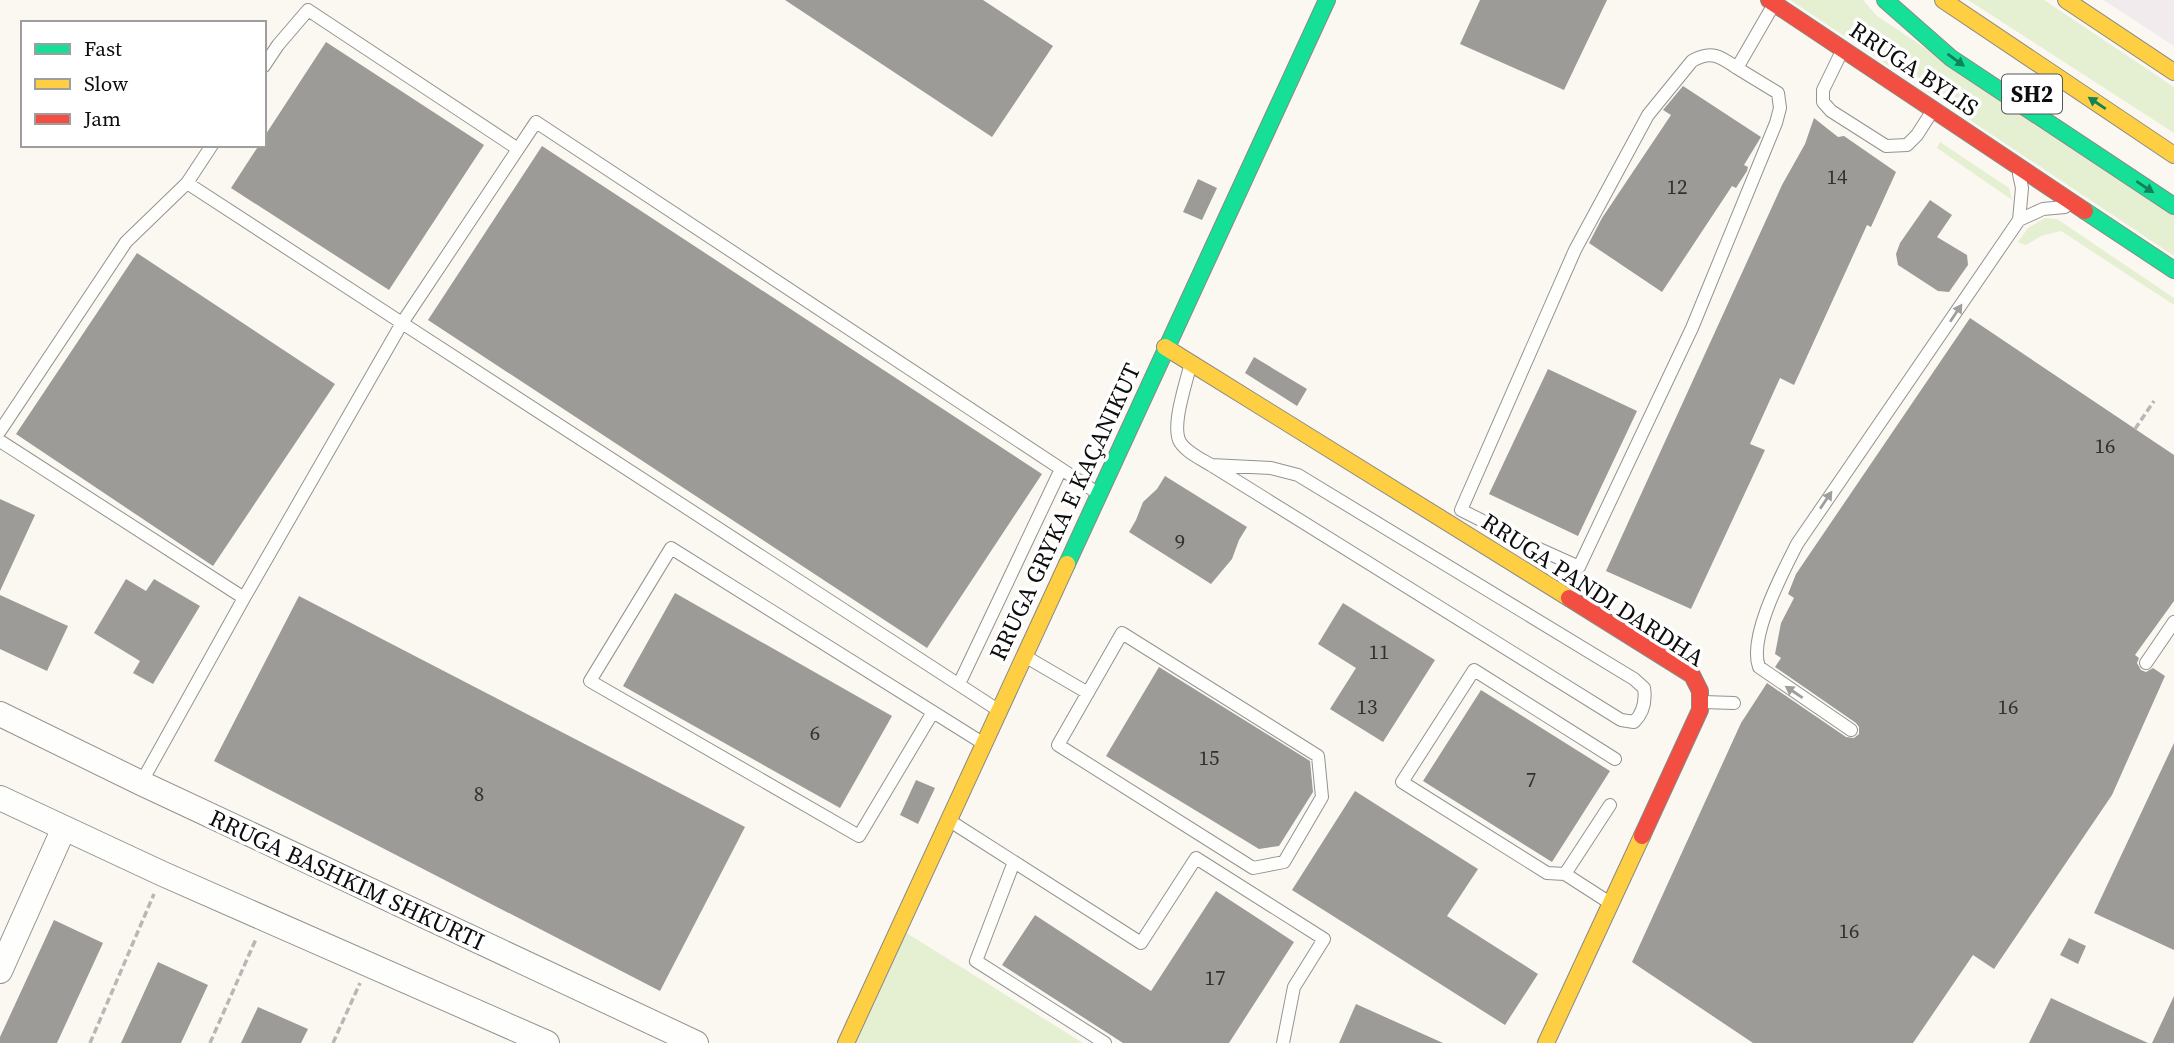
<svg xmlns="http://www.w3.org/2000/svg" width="2174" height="1043" viewBox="0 0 2174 1043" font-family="'Source Serif 4',serif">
  <rect width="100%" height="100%" fill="#faf8f1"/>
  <path fill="#f1ebee" d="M 2104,0 L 2174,0 L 2174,46 L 2105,1 Z"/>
  <path fill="#e5efd2" d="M 1790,0 L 1863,0 L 1877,16 L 2174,214 L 2174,256 Z
    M 1968,0 L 2044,0 L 2174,87 L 2174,133 Z
    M 1940,142 L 2009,188 L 2012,200 L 1937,148 Z
    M 2045,218 L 2057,219 L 2174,298 L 2174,305 L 2061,231 L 2041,236 L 2026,245 L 2018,242 L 2028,228 Z
    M 900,929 L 1083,1043 L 846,1043 Z"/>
  <path fill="#9d9b97" d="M 785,0 L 983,0 L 1053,46 L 992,137 Z
    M 1480,0 L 1607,0 L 1564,90 L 1460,44 Z
    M 326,42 L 484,145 L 389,290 L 231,188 L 259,145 L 264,145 L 264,137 Z
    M 1683,86 L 1761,137 L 1744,165 L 1748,167 L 1747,171 L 1736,188 L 1732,186 L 1662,292 L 1589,243 L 1602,218 L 1671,115 L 1663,110 Z
    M 1814,118 L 1838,137 L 1844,136 L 1896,172 L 1871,227 L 1867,225 L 1794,385 L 1780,378 L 1750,444 L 1765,450 L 1691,609 L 1606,571 L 1782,185 L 1805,144 Z
    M 542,146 L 1042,474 L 927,648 L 428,320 Z
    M 1198,179 L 1217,188 L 1202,220 L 1183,212 Z
    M 1930,200 L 1952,215 L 1937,237 L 1967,255 L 1968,265 L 1949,292 L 1938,291 L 1898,265 L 1896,254 L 1900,243 Z
    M 137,253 L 335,384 L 213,566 L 16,434 Z
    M 1970,318 L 2174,455 L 2174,601 L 2135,655 L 2139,658 L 2137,663 L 2141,670 L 2146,672 L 2153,668 L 2165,676 L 2112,795 L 1994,969 L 1973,955 L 1913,1043 L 1753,1043 L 1632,962 L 1741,723 L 1767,683 L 1846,737 L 1854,738 L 1859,734 L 1859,727 L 1856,723 L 1775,667 L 1781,658 L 1775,654 L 1781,623 L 1794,598 L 1788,594 L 1796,574 Z
    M 1254,357 L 1307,389 L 1297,406 L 1245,373 Z
    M 1548,369 L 1637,411 L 1578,536 L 1489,494 Z
    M 1165,476 L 1247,527 L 1239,540 L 1232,559 L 1211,584 L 1129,532 L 1136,520 L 1143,502 L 1157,489 Z
    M 0,499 L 35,515 L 0,591 Z
    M 126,579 L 146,591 L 154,579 L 200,606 L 153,684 L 133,673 L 140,661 L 94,633 Z
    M 675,593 L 892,716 L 840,808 L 623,686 Z
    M 0,595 L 68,626 L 47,671 L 0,649 Z
    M 299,596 L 745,827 L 660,991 L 214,761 Z
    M 1343,603 L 1435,660 L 1383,742 L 1330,709 L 1356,668 L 1318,644 Z
    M 1159,667 L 1310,761 L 1313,792 L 1279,846 L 1259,849 L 1106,756 Z
    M 1481,690 L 1610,771 L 1552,862 L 1423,781 Z
    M 2174,743 L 2174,950 L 2094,913 Z
    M 916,780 L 935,788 L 918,824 L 900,815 Z
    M 1355,791 L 1478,869 L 1447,916 L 1538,974 L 1505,1025 L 1292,890 Z
    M 1216,891 L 1294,942 L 1229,1043 L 1123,1043 L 1002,965 L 1035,915 L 1151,991 Z
    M 54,920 L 103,943 L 57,1043 L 0,1043 L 0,1037 Z
    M 2069,938 L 2086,946 L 2078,964 L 2060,955 Z
    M 158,962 L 208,985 L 181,1043 L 121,1043 Z
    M 2174,996 L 2174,1043 L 2152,1043 Z
    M 2051,998 L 2115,1028 L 2148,1043 L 2029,1043 Z
    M 1356,1004 L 1443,1043 L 1339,1043 Z
    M 258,1007 L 308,1029 L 301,1043 L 241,1043 Z"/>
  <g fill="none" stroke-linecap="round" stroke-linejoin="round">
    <g stroke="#949390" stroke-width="14">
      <path id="lane" d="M 1842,51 L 1823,90 L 1823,102 L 1831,111 L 1886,146 L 1907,145 L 1917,135 L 1933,110
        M 264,66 L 278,45 L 308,10 L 518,149
        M 1737,68 C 1720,56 1711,50 1692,61 L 1648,115 L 1575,250 L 1461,510 L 1530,545 L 1579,567 L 1692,328 L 1776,123 L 1780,108 L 1778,93 L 1737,68 L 1774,4
        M 2019,220 L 2043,209 L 2065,207
        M 1190,366 C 1186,384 1171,426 1180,442 C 1186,452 1201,459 1211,465 L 1621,720 L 1634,722 C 1644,712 1646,701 1644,688 L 1634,679 L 1298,475 L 1271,468 L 1211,465
        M 0,431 L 126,242 L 187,183 L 212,145
        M 0,441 L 244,598 L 402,323 L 187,183
        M 1122,633 L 1318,756 L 1322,797 L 1284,862 L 1253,868 L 1058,745 Z
        M 1028,658 L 1088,693
        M 2146,663 L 2174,622
        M 959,684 L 1061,469
        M 1703,702 L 1734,703
        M 998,710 L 402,323 L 536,122 L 1096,492
        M 933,712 L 859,836 L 590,681 L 671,548 L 981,742
        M 1851,730 L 1759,667 C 1748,637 1783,572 1797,544 L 2019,220 L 2022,188 L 2019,174
        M 141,783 L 244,598
        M 1610,805 L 1565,874 L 1610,903
        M 950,821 L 1141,943 L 1196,858 L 1324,939 L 1294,987 L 1283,1043
        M 1014,862 L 976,961 L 1105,1043
        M 1565,874 L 1547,873 L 1402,782 L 1474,670 L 1615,759"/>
    </g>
    <g stroke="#949390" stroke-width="26">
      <path id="street" d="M 0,714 L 141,783 L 696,1043
        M 0,798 L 163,874 L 547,1043
        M 0,971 L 64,828"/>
    </g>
    <g stroke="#8a8986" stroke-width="18">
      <path id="fast" d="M 1885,0 L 1951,58 L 2174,206
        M 2085,211 L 2174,270
        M 1067,564 L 1327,0"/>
    </g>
    <g stroke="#8a8986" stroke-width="18">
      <path id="slow" d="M 1943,0 L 2174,155
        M 2066,0 L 2174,72
        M 1165,347 L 1569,598
        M 846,1043 L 1067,564
        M 1546,1043 L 1642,836"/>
    </g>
    <g stroke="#8a8986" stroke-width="18">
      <path id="jam" d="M 1769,0 L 2085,211
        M 1569,598 L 1692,675 L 1700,691 L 1700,710 L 1642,836"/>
    </g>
    <path stroke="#b8b7b6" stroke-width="3.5" stroke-dasharray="7 3.5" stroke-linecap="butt" d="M 2135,429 L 2154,401
      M 90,1043 L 154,894
      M 210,1043 L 256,939
      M 333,1043 L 360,983"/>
    <use href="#lane" stroke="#fefefd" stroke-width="12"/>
    <use href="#street" stroke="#fefefd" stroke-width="24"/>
    <use href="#fast" stroke="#16e098" stroke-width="16"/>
    <use href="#slow" stroke="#ffcf43" stroke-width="16"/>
    <use href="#jam" stroke="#f24e42" stroke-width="16"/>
  </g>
  <defs><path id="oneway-solid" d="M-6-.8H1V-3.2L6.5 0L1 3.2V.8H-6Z" transform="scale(1.75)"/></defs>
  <g fill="#128159">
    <use href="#oneway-solid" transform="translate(1956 60) rotate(36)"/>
    <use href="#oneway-solid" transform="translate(2097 103) rotate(-146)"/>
    <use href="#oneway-solid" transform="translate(2145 187) rotate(34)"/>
  </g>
  <g fill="#9e9e9d">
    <use href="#oneway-solid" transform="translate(1956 313) rotate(-56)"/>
    <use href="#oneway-solid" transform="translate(1826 500) rotate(-56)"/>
    <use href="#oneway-solid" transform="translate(1794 692) rotate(-146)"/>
  </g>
  <g text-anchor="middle" stroke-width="7" stroke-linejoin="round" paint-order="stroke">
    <g font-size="21" fill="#313030">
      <text x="1837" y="184">14</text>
      <text x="1677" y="194">12</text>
      <text x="2105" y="453">16</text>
      <text x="1180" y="549">9</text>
      <text x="1379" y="659">11</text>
      <text x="1367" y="714">13</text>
      <text x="2008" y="714">16</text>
      <text x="815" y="740">6</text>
      <text x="1209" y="765">15</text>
      <text x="1531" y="787">7</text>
      <text x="479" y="801">8</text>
      <text x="1849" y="938">16</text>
      <text x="1215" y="985">17</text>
    </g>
    <rect fill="#fff" stroke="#565656" stroke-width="2" x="2002" y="74.5" width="60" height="39" rx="5"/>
    <g font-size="23" font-weight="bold" fill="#0d0d0d">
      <text x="2032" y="102">SH2</text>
    </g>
    <g font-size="24" fill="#0d0d0d" stroke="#fff">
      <text transform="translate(1914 69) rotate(34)" y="8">RRUGA BYLIS</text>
      <text transform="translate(1065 512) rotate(-65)" y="8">RRUGA GRYKA E KAÇANIKUT</text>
      <text transform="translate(1593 590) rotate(33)" y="8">RRUGA PANDI DARDHA</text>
      <text transform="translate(347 880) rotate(25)" y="8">RRUGA BASHKIM SHKURTI</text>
    </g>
  </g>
  <rect x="21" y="21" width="245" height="126" fill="#ffffff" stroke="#9e9e9e" stroke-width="2"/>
  <rect x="35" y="44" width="35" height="10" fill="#16e098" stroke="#9e9e9e" stroke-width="2"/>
  <text x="84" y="56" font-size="21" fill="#0d0d0d">Fast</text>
  <rect x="35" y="79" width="35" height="10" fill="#ffcf43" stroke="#9e9e9e" stroke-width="2"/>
  <text x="84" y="91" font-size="21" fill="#0d0d0d">Slow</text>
  <rect x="35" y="114" width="35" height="10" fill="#f24e42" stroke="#9e9e9e" stroke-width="2"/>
  <text x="84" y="126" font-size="21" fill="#0d0d0d">Jam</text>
</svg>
